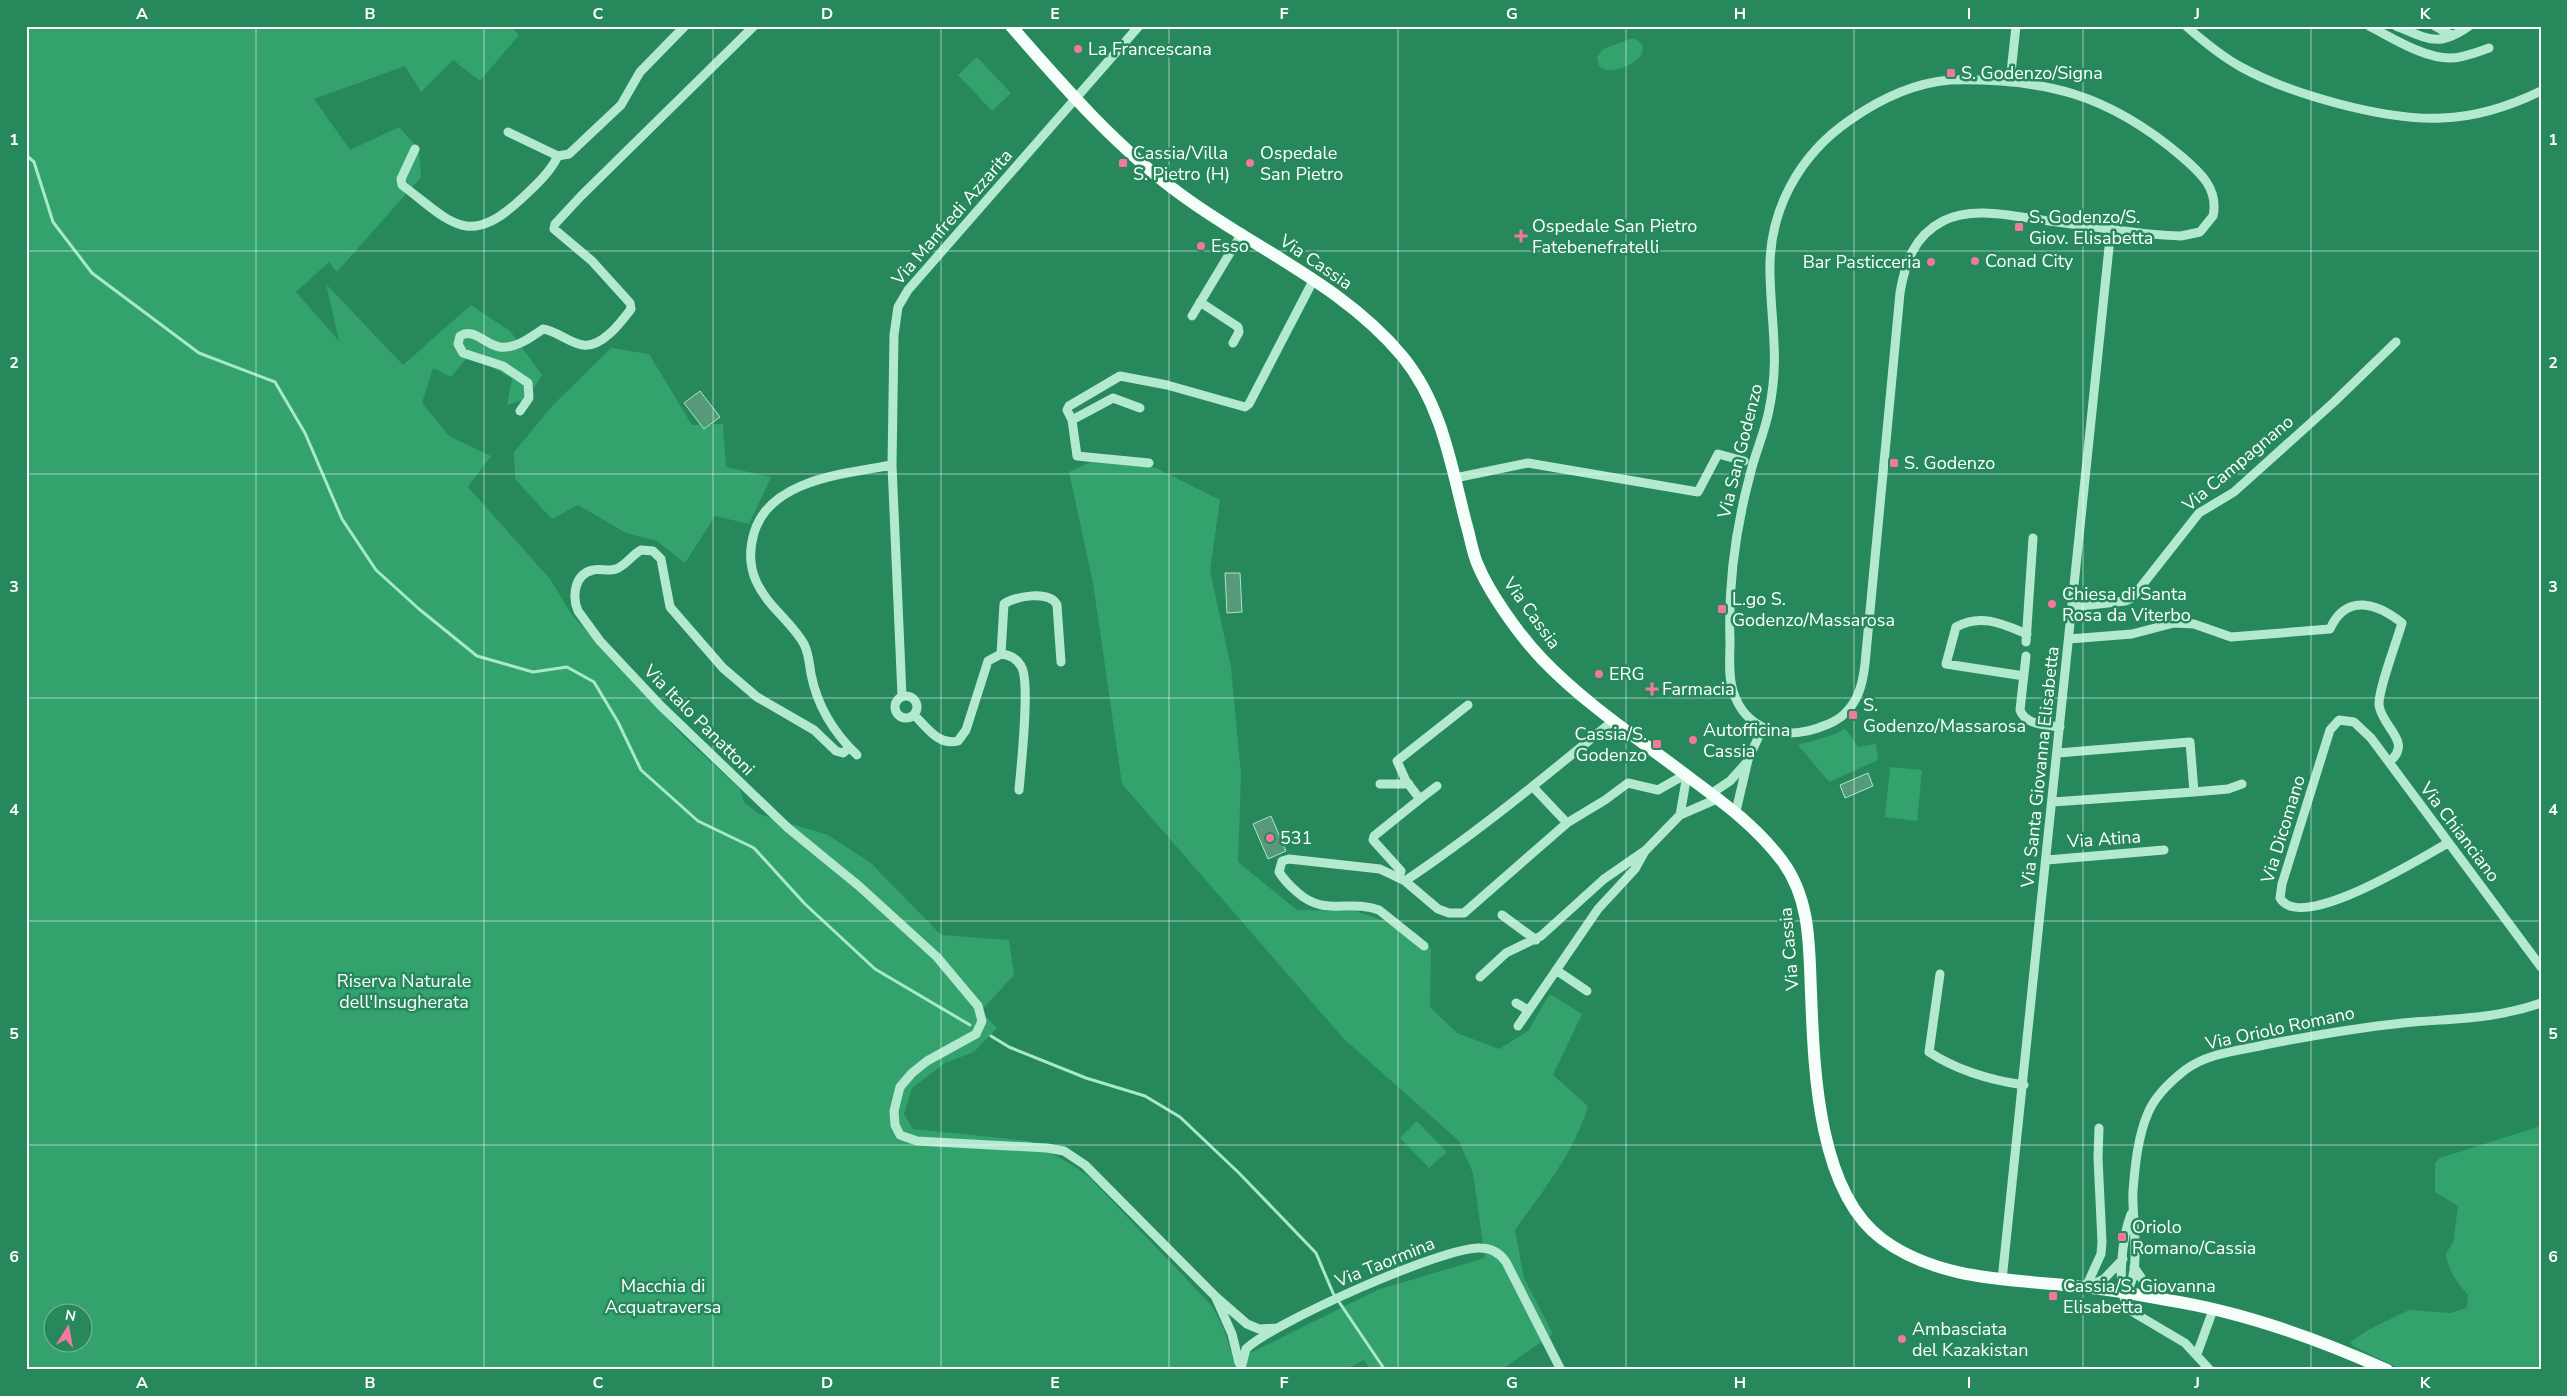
<svg xmlns="http://www.w3.org/2000/svg" width="2567" height="1396" viewBox="0 0 2567 1396" font-family="'Nunito Sans',sans-serif">
  <rect width="100%" height="100%" fill="#26885b"/>
  <path fill="#34a26d" fill-rule="evenodd" d="M 26,26 L 510,26 L 519,35 L 480,81 L 453,60 L 421,92 L 405,66 L 314,99 L 350,150 L 399,127 L 419,149 L 421,177 L 337,272 L 329,262 L 296,292 L 339,341 L 326,284 L 403,365 L 471,305 L 510,331 L 542,375 L 527,399 L 507,405 L 512,379 L 470,354 L 451,377 L 433,368 L 422,403 L 449,436 L 491,456 L 468,487 L 550,579 L 572,615 L 684,737 L 740,789 L 744,802 L 759,814 L 828,835 L 871,863 L 941,935 L 1009,940 L 1014,975 L 981,1011 L 997,1028 L 974,1052 L 945,1063 L 912,1088 L 904,1114 L 913,1129 L 1029,1141 L 1072,1165 L 1088,1176 L 1113,1202 L 1212,1306 L 1224,1330 L 1234,1361 L 1377,1290 L 1485,1258 L 1473,1173 L 1459,1141 L 1344,1039 L 1122,784 L 1093,583 L 1069,472 L 1093,461 L 1156,468 L 1220,500 L 1210,571 L 1231,667 L 1241,775 L 1238,862 L 1297,910 L 1356,911 L 1415,932 L 1431,949 L 1430,1007 L 1457,1033 L 1499,1049 L 1528,1031 L 1550,994 L 1582,1014 L 1553,1075 L 1588,1106 C 1574,1153 1543,1191 1515,1230 L 1524,1278 L 1553,1334 L 1501,1370 L 1370,1370 L 1364,1360 L 1344,1370 L 26,1370 ZM 52,1314 L 82,1314 L 82,1344 L 52,1344 Z
    M 1633,38 C 1664,51 1614,81 1599,66 L 1597,57 L 1603,49 Z
    M 977,57 L 1011,93 L 992,111 L 958,75 Z
    M 611,348 L 649,354 L 692,425 L 723,424 L 726,467 L 771,477 L 749,524 L 715,516 L 685,563 L 657,541 L 626,533 L 578,505 L 552,519 L 515,479 L 514,452 L 553,405 Z
    M 1845,728 L 1858,747 L 1876,744 L 1878,760 L 1829,782 L 1798,745 L 1836,734 Z
    M 1890,767 L 1922,770 L 1917,821 L 1885,817 Z
    M 1417,1121 L 1447,1152 L 1429,1168 L 1400,1138 Z
    M 2541,1126 L 2541,1370 L 2402,1370 L 2353,1346 L 2350,1342 L 2368,1330 L 2409,1310 L 2450,1313 L 2467,1308 L 2468,1295 C 2456,1281 2448,1271 2446,1253 L 2453,1243 L 2458,1206 L 2435,1192 L 2435,1163 L 2440,1158 Z"/>
  <path fill="#569a7a" stroke="#a7e9c9" d="M 700,391 L 720,417 L 704,429 L 684,403 Z
    M 1225,573 L 1240,573 L 1242,612 L 1227,613 Z
    M 1868,773 L 1873,786 L 1845,798 L 1840,785 Z
    M 1271,816 L 1286,851 L 1268,859 L 1253,824 Z"/>
  <g fill="none" stroke-linecap="round" stroke-linejoin="round">
    <path stroke="#a7e9c9" stroke-width="3" d="M 26,155 L 34,162 L 53,222 L 92,273 L 199,353 L 275,382 L 305,433 L 342,519 L 376,570 L 419,609 L 477,656 L 533,672 L 567,667 L 594,682 L 618,722 L 641,770 L 698,821 L 754,848 L 805,904 L 875,969 L 970,1025
      M 991,1036 L 1009,1047 L 1086,1078 L 1145,1096 L 1180,1117 L 1239,1173 L 1316,1253 L 1333,1293 L 1385,1370"/>
    <path stroke="#b3e9cf" stroke-width="9" d="M 2186,26 C 2203,41 2221,56 2241,67 C 2290,94 2385,121 2442,118 C 2476,117 2510,106 2541,91
      M 2369,26 C 2393,38 2423,58 2450,58 C 2463,58 2477,52 2489,48
      M 2396,26 C 2429,39 2438,48 2469,26
      M 2435,26 L 2451,35
      M 1950,80 C 2045,78 2108,94 2181,156 C 2200,172 2219,189 2213,216 L 2200,232 L 2181,236 C 2138,235 2092,226 2049,221 C 2016,217 1973,205 1943,221 C 1914,236 1905,263 1900,293 L 1865,664 C 1863,680 1860,697 1848,710 C 1840,720 1829,724 1818,728 C 1782,740 1745,730 1733,691 C 1728,676 1730,657 1730,641 C 1728,584 1735,531 1750,475 C 1755,453 1765,432 1769,410 C 1780,359 1771,324 1770,274 C 1768,211 1799,155 1850,120 C 1880,99 1913,83 1950,80 Z
      M 2010,82 L 2016,26
      M 508,132 L 558,156 L 569,154 L 621,105 L 640,72 L 685,26
      M 415,149 L 401,179 L 402,185 C 450,221 467,249 520,200 C 535,186 549,174 558,156
      M 1200,302 L 1238,327 L 1239,332 L 1233,343
      M 1192,316 L 1242,233
      M 1140,408 L 1113,398 L 1072,420 L 1067,410 L 1069,406 L 1120,376 L 1167,385 L 1245,407 L 1249,404 L 1314,279
      M 520,411 L 529,398 L 528,383 L 503,366 L 463,353 L 458,344 L 460,336 C 474,327 485,345 500,347 C 516,349 531,337 543,329 C 557,331 569,343 583,345 C 602,348 621,322 631,309 L 630,303 L 592,261 L 554,229 L 555,224 L 581,196 L 754,26
      M 1072,420 L 1077,456 L 1149,463
      M 1455,478 L 1528,463 L 1698,492 L 1718,454 L 1744,461
      M 2073,607 L 2125,601 L 2132,598 L 2199,513 L 2234,492 L 2334,402 L 2396,342
      M 2069,639 L 2132,634 L 2174,623 L 2194,624 L 2231,637 L 2330,629 C 2346,593 2377,603 2402,623 C 2397,641 2378,690 2379,705 C 2382,728 2414,742 2389,762
      M 2026,642 L 2033,538
      M 1001,654 L 1004,604 C 1015,596 1050,590 1057,605 L 1061,662
      M 2026,656 L 2020,710 C 2025,725 2047,725 2060,727
      M 2024,676 L 1946,664 L 1956,627 C 1981,613 2003,624 2027,634
      M895 707a11 11 0 1 1 22 0a11 11 0 1 1-22 0Z
      M 902,696 L 892,465 L 894,335 L 898,307 L 908,290 L 1139,26
      M 914,715 C 927,727 938,746 958,741 L 966,730 L 988,661 L 1001,654 C 1010,655 1018,659 1022,668 C 1030,685 1021,767 1019,790
      M 849,748 L 843,753 L 836,751 L 814,730 L 757,697 L 723,668 L 670,607 L 661,559 L 653,551 L 641,550 C 632,555 626,565 616,569 C 609,572 600,568 593,570 C 574,574 572,597 578,611 L 600,641 L 661,706 L 788,828 L 859,886 L 937,957 L 978,1006 L 982,1021 L 976,1034 L 927,1061 L 912,1073 L 900,1087 L 894,1111 L 895,1125 L 900,1135 L 917,1141 L 1047,1148 L 1064,1151 L 1085,1165 L 1216,1297 L 1247,1324 L 1259,1329 L 1277,1328
      M 857,755 C 834,733 817,705 811,674 C 809,663 809,654 804,644 C 791,621 767,606 756,581 C 749,565 749,550 754,533 C 770,479 844,474 892,465
      M 1380,784 L 1409,784
      M 1533,787 L 1567,823
      M 2194,792 L 2228,789 L 2242,784
      M 1712,793 L 1730,781 L 1747,762
      M 1420,799 L 1437,786
      M 2053,802 L 2194,792 L 2190,742 L 2058,753
      M 1736,811 L 1748,760 L 1763,727
      M 1680,815 L 1687,775
      M 2448,843 C 2422,857 2301,934 2280,898 L 2282,884 L 2330,730 L 2339,720 L 2354,722 L 2371,738 L 2541,967
      M 2047,860 L 2164,850
      M 1399,878 L 1401,871 L 1373,840 L 1374,836 L 1420,799 L 1406,781 L 1397,761 L 1468,705
      M 1405,881 C 1478,832 1546,776 1614,720
      M 1502,915 L 1536,940
      M 1424,946 L 1379,910 C 1349,899 1324,917 1297,892 C 1290,886 1284,880 1279,872 L 1282,861 L 1289,859 L 1380,869 L 1405,881 L 1438,909 L 1449,913 L 1464,913 L 1567,823 L 1605,800 L 1628,783 L 1658,790 L 1686,774
      M 1556,970 L 1587,991
      M 1940,974 L 1929,1052 C 1958,1071 1989,1080 2024,1085
      M 1480,977 L 1506,953 L 1541,936 L 1604,879 L 1646,850 L 1680,815 L 1719,798
      M 1516,1003 L 1528,1010
      M 1518,1026 L 1598,909 L 1635,869 L 1645,851
      M 2131,1214 C 2123,1235 2114,1293 2131,1311 L 2185,1343 L 2210,1370
      M 2134,1267 L 2146,1285 L 2162,1298
      M 2002,1280 L 2111,228
      M 2086,1287 L 2101,1254 L 2102,1242 L 2098,1158 L 2099,1128
      M 2086,1287 L 2104,1279 L 2123,1259
      M 2123,1293 C 2144,1282 2131,1212 2133,1191 C 2135,1165 2138,1136 2148,1113 C 2155,1096 2171,1081 2185,1070 C 2208,1053 2237,1051 2264,1045 C 2310,1036 2356,1028 2403,1023 C 2453,1018 2492,1020 2541,1003
      M 1216,1298 L 1232,1334 L 1239,1363
      M 2197,1354 L 2213,1310
      M 1241,1368 L 1246,1349 C 1272,1323 1445,1246 1480,1248 C 1491,1248 1500,1253 1506,1262 L 1561,1370"/>
    <path stroke="#f6fefb" stroke-width="12" d="M 1011,26 C 1063,86 1118,149 1183,196 C 1257,250 1343,285 1403,357 C 1442,405 1451,465 1466,523 C 1470,536 1472,551 1477,563 C 1489,593 1520,636 1542,659 C 1585,704 1640,740 1690,778 C 1724,803 1757,827 1783,862 C 1811,901 1809,947 1811,993 C 1814,1067 1817,1191 1882,1239 C 1940,1282 2015,1279 2084,1287 C 2112,1290 2140,1295 2167,1300 C 2244,1312 2316,1338 2387,1370"/>
  </g>
  <path fill="none" stroke="#fff" stroke-width="1" stroke-opacity="0.55" d="M 256,26 L 256,1370M 484,26 L 484,1370M 713,26 L 713,1370M 941,26 L 941,1370M 1169,26 L 1169,1370M 1398,26 L 1398,1370M 1626,26 L 1626,1370M 1854,26 L 1854,1370M 2083,26 L 2083,1370M 2311,26 L 2311,1370M 26,251 L 2541,251M 26,474 L 2541,474M 26,698 L 2541,698M 26,921 L 2541,921M 26,1145 L 2541,1145"/>
  <g fill="#f2789e" stroke="#26885b" stroke-width="2">
    <circle cx="1078" cy="49" r="5"/>
    <rect x="1946" y="68" width="10" height="10" rx="2.5"/>
    <rect x="1118" y="158" width="10" height="10" rx="2.5"/>
    <circle cx="1250" cy="163" r="5"/>
    <rect x="2014" y="222" width="10" height="10" rx="2.5"/>
    <path d="M1518.5 228.5h5v5h5v5h-5v5h-5v-5h-5v-5h5z"/>
    <circle cx="1201" cy="246" r="5"/>
    <circle cx="1975" cy="261" r="5"/>
    <circle cx="1931" cy="262" r="5"/>
    <rect x="1889" y="458" width="10" height="10" rx="2.5"/>
    <circle cx="2052" cy="604" r="5"/>
    <rect x="1717" y="604" width="10" height="10" rx="2.5"/>
    <circle cx="1599" cy="674" r="5"/>
    <path d="M1649.5 681.5h5v5h5v5h-5v5h-5v-5h-5v-5h5z"/>
    <rect x="1848" y="710" width="10" height="10" rx="2.5"/>
    <circle cx="1693" cy="740" r="5"/>
    <rect x="1652" y="739" width="10" height="10" rx="2.5"/>
    <circle cx="1270" cy="838" r="5"/>
    <rect x="2117" y="1232" width="10" height="10" rx="2.5"/>
    <rect x="2048" y="1291" width="10" height="10" rx="2.5"/>
    <circle cx="1902" cy="1339" r="5"/>
  </g>
  <g text-anchor="middle" stroke-width="5" stroke-linejoin="round" paint-order="stroke">
    <g font-size="18" fill="#fff" stroke="#26885b" text-anchor="start">
      <text x="1088" y="55">La Francescana</text>
      <text x="1961" y="79">S. Godenzo/Signa</text>
      <text x="1133" y="159">Cassia/Villa<tspan x="1133" dy="21">S. Pietro (H)</tspan></text>
      <text x="1260" y="159">Ospedale<tspan x="1260" dy="21">San Pietro</tspan></text>
      <text x="2029" y="223">S. Godenzo/S.<tspan x="2029" dy="21">Giov. Elisabetta</tspan></text>
      <text x="1532" y="232">Ospedale San Pietro<tspan x="1532" dy="21">Fatebenefratelli</tspan></text>
      <text x="1211" y="252">Esso</text>
      <text x="1985" y="267">Conad City</text>
      <text x="1921" y="268" text-anchor="end">Bar Pasticceria</text>
      <text x="1904" y="469">S. Godenzo</text>
      <text x="2062" y="600">Chiesa di Santa<tspan x="2062" dy="21">Rosa da Viterbo</tspan></text>
      <text x="1732" y="605">L.go S.<tspan x="1732" dy="21">Godenzo/Massarosa</tspan></text>
      <text x="1609" y="680">ERG</text>
      <text x="1662" y="695">Farmacia</text>
      <text x="1863" y="711">S.<tspan x="1863" dy="21">Godenzo/Massarosa</tspan></text>
      <text x="1703" y="736">Autofficina<tspan x="1703" dy="21">Cassia</tspan></text>
      <text x="1647" y="740" text-anchor="end">Cassia/S.<tspan x="1647" dy="21">Godenzo</tspan></text>
      <text x="1280" y="844">531</text>
      <text x="2132" y="1233">Oriolo<tspan x="2132" dy="21">Romano/Cassia</tspan></text>
      <text x="2063" y="1292">Cassia/S. Giovanna<tspan x="2063" dy="21">Elisabetta</tspan></text>
      <text x="1912" y="1335">Ambasciata<tspan x="1912" dy="21">del Kazakistan</tspan></text>
    </g>
    <g font-size="18" fill="#fff" stroke="#26885b">
      <text transform="translate(952 217) rotate(-49)" y="6">Via Manfredi Azzarita</text>
      <text transform="translate(1316 262) rotate(34)" y="6">Via Cassia</text>
      <text transform="translate(1740 451) rotate(-76)" y="6">Via San Godenzo</text>
      <text transform="translate(2238 463) rotate(-40)" y="6">Via Campagnano</text>
      <text transform="translate(1532 613) rotate(54)" y="6">Via Cassia</text>
      <text transform="translate(699 720) rotate(45)" y="6">Via Italo Panattoni</text>
      <text transform="translate(2040 767) rotate(-84)" y="6">Via Santa Giovanna Elisabetta</text>
      <text transform="translate(2283 829) rotate(-73)" y="6">Via Dicomano</text>
      <text transform="translate(2460 832) rotate(53)" y="6">Via Chianciano</text>
      <text transform="translate(2104 839) rotate(-4)" y="6">Via Atina</text>
      <text transform="translate(1789 949) rotate(-95)" y="6">Via Cassia</text>
      <text transform="translate(2280 1028) rotate(-12)" y="6">Via Oriolo Romano</text>
      <text transform="translate(1385 1262) rotate(-22)" y="6">Via Taormina</text>
    </g>
    <g font-size="18" fill="#fff" stroke="#26885b">
      <text x="404" y="987">Riserva Naturale<tspan x="404" dy="21">dell'Insugherata</tspan></text>
      <text x="663" y="1292">Macchia di<tspan x="663" dy="21">Acquatraversa</tspan></text>
    </g>
  </g>
  <rect width="2567" height="1396" fill="none" stroke="#26885b" stroke-width="55"/>
  <g transform="translate(68 1328) rotate(11)"><circle r="24" fill="#26885b" stroke="#7db89d"/>
  <path d="M0-4L9 19L0 12L-9 19Z" fill="#f2789e"/>
  <text y="-8" font-size="14" font-weight="bold" text-anchor="middle" fill="#ffffff">N</text>
  </g>
  <rect x="28" y="28" width="2512" height="1340" fill="none" stroke="#fff" stroke-width="2"/>
  <g font-size="16" text-anchor="middle" font-weight="bold" fill="#fff">
    <text x="142" y="19">A</text>
    <text x="370" y="19">B</text>
    <text x="598" y="19">C</text>
    <text x="827" y="19">D</text>
    <text x="1055" y="19">E</text>
    <text x="1284" y="19">F</text>
    <text x="1512" y="19">G</text>
    <text x="1740" y="19">H</text>
    <text x="1969" y="19">I</text>
    <text x="2197" y="19">J</text>
    <text x="2425" y="19">K</text>
    <text x="14" y="145">1</text>
    <text x="2553" y="145">1</text>
    <text x="14" y="368">2</text>
    <text x="2553" y="368">2</text>
    <text x="14" y="592">3</text>
    <text x="2553" y="592">3</text>
    <text x="14" y="815">4</text>
    <text x="2553" y="815">4</text>
    <text x="14" y="1039">5</text>
    <text x="2553" y="1039">5</text>
    <text x="14" y="1262">6</text>
    <text x="2553" y="1262">6</text>
    <text x="142" y="1388">A</text>
    <text x="370" y="1388">B</text>
    <text x="598" y="1388">C</text>
    <text x="827" y="1388">D</text>
    <text x="1055" y="1388">E</text>
    <text x="1284" y="1388">F</text>
    <text x="1512" y="1388">G</text>
    <text x="1740" y="1388">H</text>
    <text x="1969" y="1388">I</text>
    <text x="2197" y="1388">J</text>
    <text x="2425" y="1388">K</text>
  </g>
</svg>
